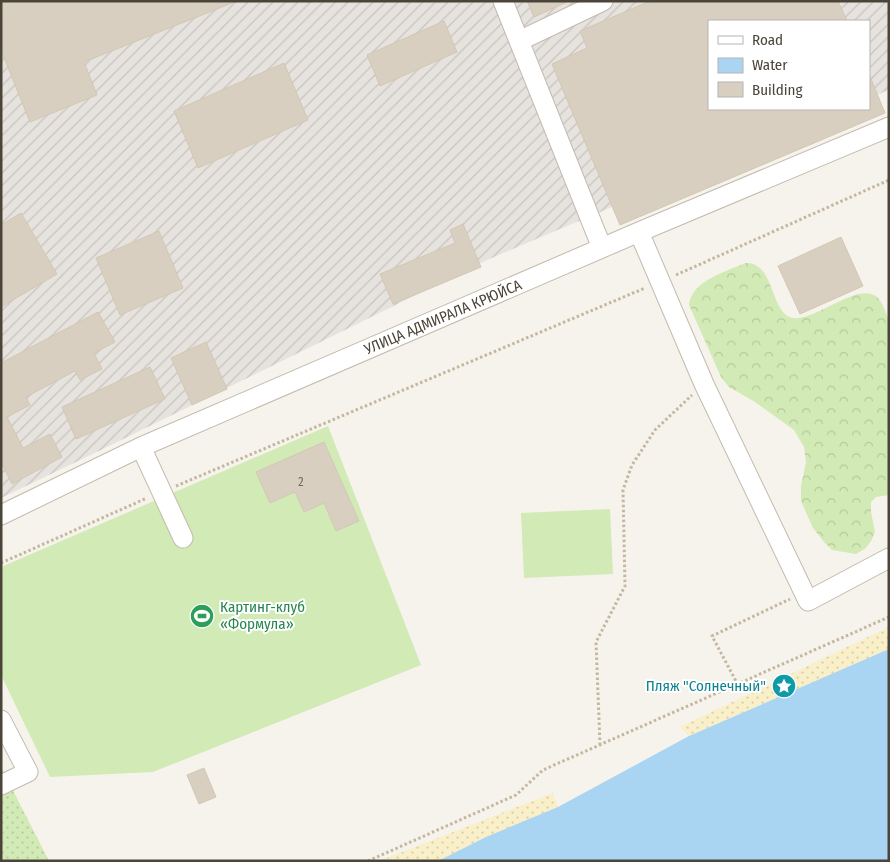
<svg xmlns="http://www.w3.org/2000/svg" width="890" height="862" viewBox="0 0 890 862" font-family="'Fira Sans Condensed',sans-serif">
  <defs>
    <pattern id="industrial-furrows" width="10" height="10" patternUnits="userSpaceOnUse" patternTransform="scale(1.25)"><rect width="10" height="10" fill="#e6e2dd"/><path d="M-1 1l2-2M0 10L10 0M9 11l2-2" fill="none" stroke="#c7c3be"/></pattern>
    <pattern id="forest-crowns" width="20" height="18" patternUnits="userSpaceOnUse" patternTransform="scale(1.25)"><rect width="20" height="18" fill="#d2eab5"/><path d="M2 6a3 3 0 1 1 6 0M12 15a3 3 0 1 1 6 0" fill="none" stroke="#b6ca9c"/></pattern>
    <pattern id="sand-dots" width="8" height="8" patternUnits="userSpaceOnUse" patternTransform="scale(1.25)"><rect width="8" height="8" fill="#f9efc9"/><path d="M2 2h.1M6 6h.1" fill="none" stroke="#d7cead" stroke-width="1.8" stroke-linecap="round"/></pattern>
    <pattern id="park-dots" width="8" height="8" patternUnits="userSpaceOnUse" patternTransform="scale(1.25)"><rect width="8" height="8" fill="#d2eab5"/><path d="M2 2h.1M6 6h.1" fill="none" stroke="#b6ca9c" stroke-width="1.8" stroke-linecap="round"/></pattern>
  </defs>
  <rect width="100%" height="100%" fill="#f6f3ec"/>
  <path fill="url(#industrial-furrows)" d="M 1,1 L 889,1 L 889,90 L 869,98 L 869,21 L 709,21 L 709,109 L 844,109 L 487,260 L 103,449 L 1,498 Z"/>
  <path fill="url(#forest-crowns)" d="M 746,263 C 775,262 770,314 793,318 C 816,321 858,281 877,297 C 883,302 886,314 889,321 L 889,495 L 876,497 L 871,502 L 871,512 L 875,532 L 871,541 L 866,548 L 856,554 L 832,550 L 824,542 L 813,528 L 801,501 L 801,486 L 806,462 L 804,447 L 794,430 L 755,402 L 729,387 L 721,377 L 689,305 C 691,281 727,271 746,263 Z"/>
  <path fill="url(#sand-dots)" d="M 889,627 L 889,649 L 689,736 L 680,727 Z
    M 553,793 L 558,807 L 486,837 L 438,861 L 379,861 Z"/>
  <path fill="url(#park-dots)" d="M 1,767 L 49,861 L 1,861 Z"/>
  <path fill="#d2eab5" d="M 328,426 L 421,665 L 153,772 L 50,777 L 1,675 L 1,567 Z
    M 610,509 L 613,574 L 524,578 L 521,513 Z"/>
  <path fill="#a9d4f2" d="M 889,649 L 889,861 L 438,861 L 486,837 L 558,807 L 689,736 Z"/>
  <path fill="#d8cfc1" stroke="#d3c7b4" d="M 1,1 L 237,1 L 84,62 L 97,95 L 30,122 L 1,50 Z
    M 527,1 L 569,1 L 534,17 Z
    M 650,1 L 838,1 L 847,21 L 709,21 L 709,109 L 869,109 L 869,74 L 885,113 L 620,225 L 552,64 L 587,48 L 580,31 Z
    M 444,21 L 457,52 L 380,86 L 367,55 Z
    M 284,63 L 308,120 L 198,168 L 174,111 Z
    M 21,213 L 57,274 L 1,307 L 1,225 Z
    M 463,224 L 481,267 L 393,304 L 380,274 L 455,243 L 450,230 Z
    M 159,231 L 183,288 L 120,315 L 96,258 Z
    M 841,237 L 863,286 L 800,314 L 778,266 Z
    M 98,312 L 115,342 L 94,353 L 102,369 L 80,380 L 75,371 L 26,397 L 30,405 L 7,417 L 23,448 L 50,434 L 62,457 L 12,484 L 1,462 L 1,363 Z
    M 206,342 L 227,389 L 192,405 L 171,358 Z
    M 150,367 L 165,399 L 76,439 L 62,407 Z
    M 324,442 L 359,521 L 336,531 L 324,503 L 304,512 L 295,492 L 270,503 L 256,472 Z
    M 204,768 L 216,797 L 199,804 L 187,775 Z"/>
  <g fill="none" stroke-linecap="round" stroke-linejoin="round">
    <g stroke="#c2bbae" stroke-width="21">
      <path id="minor" d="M 503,1 L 602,248
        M 519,41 L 603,1
        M 639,232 L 704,384 L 808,601 L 889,558
        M 141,447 L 183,538
        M 1,515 L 141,447 L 639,232 L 889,127
        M 1,720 L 28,772 L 1,785"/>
    </g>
    <path stroke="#c4b79f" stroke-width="3" stroke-dasharray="2.5 2.5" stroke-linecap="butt" d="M 676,275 L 889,180
      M 176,486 L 645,288
      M 1,563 L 147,498
      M 738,685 L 712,636 L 790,599
      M 600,745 L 596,642 L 625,586 L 623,490 L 632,465 L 655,430 L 692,395
      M 368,861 L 516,795 L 543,770 L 889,617"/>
    <use href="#minor" stroke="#fff" stroke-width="19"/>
  </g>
  <defs>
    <g id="stadium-disc" transform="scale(1.25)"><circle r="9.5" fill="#2e9e5b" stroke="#fff"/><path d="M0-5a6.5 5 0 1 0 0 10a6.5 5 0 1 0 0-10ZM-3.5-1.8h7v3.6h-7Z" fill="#fff"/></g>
    <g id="sight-disc" transform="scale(1.25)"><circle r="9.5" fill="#0f9aa8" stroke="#fff"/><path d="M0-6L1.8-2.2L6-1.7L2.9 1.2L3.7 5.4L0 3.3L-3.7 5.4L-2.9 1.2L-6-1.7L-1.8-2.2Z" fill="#fff"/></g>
  </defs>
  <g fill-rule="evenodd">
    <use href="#stadium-disc" x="202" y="616"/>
    <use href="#sight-disc" x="784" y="686"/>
  </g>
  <g text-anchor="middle" stroke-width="4" stroke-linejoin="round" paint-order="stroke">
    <g font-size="12" fill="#6e675b">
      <text x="301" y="486">2</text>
    </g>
    <g font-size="15" fill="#4b4439" stroke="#fff">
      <text transform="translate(443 317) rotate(-23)" y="5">УЛИЦА АДМИРАЛА КРЮЙСА</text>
    </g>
    <g font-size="15" fill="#27864d" stroke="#fff" text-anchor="start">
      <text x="220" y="612">Картинг-клуб<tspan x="220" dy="17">«Формула»</tspan></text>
    </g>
    <g font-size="15" fill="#0d838f" stroke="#fff" text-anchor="end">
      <text x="766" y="691">Пляж "Солнечный"</text>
    </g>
  </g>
  <rect width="890" height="862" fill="none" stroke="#4b4439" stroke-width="5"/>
  <rect x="708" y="20" width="162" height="90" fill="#ffffff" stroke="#b7b4b0"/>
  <rect x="718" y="36" width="25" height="8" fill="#ffffff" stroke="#b7b4b0"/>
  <text x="752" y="45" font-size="15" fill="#4b4439">Road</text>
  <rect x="718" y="58" width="25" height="15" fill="#a9d4f2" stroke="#b7b4b0"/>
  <text x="752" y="70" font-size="15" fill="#4b4439">Water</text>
  <rect x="718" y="82" width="25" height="15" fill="#d8cfc1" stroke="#b7b4b0"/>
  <text x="752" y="95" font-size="15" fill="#4b4439">Building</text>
</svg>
